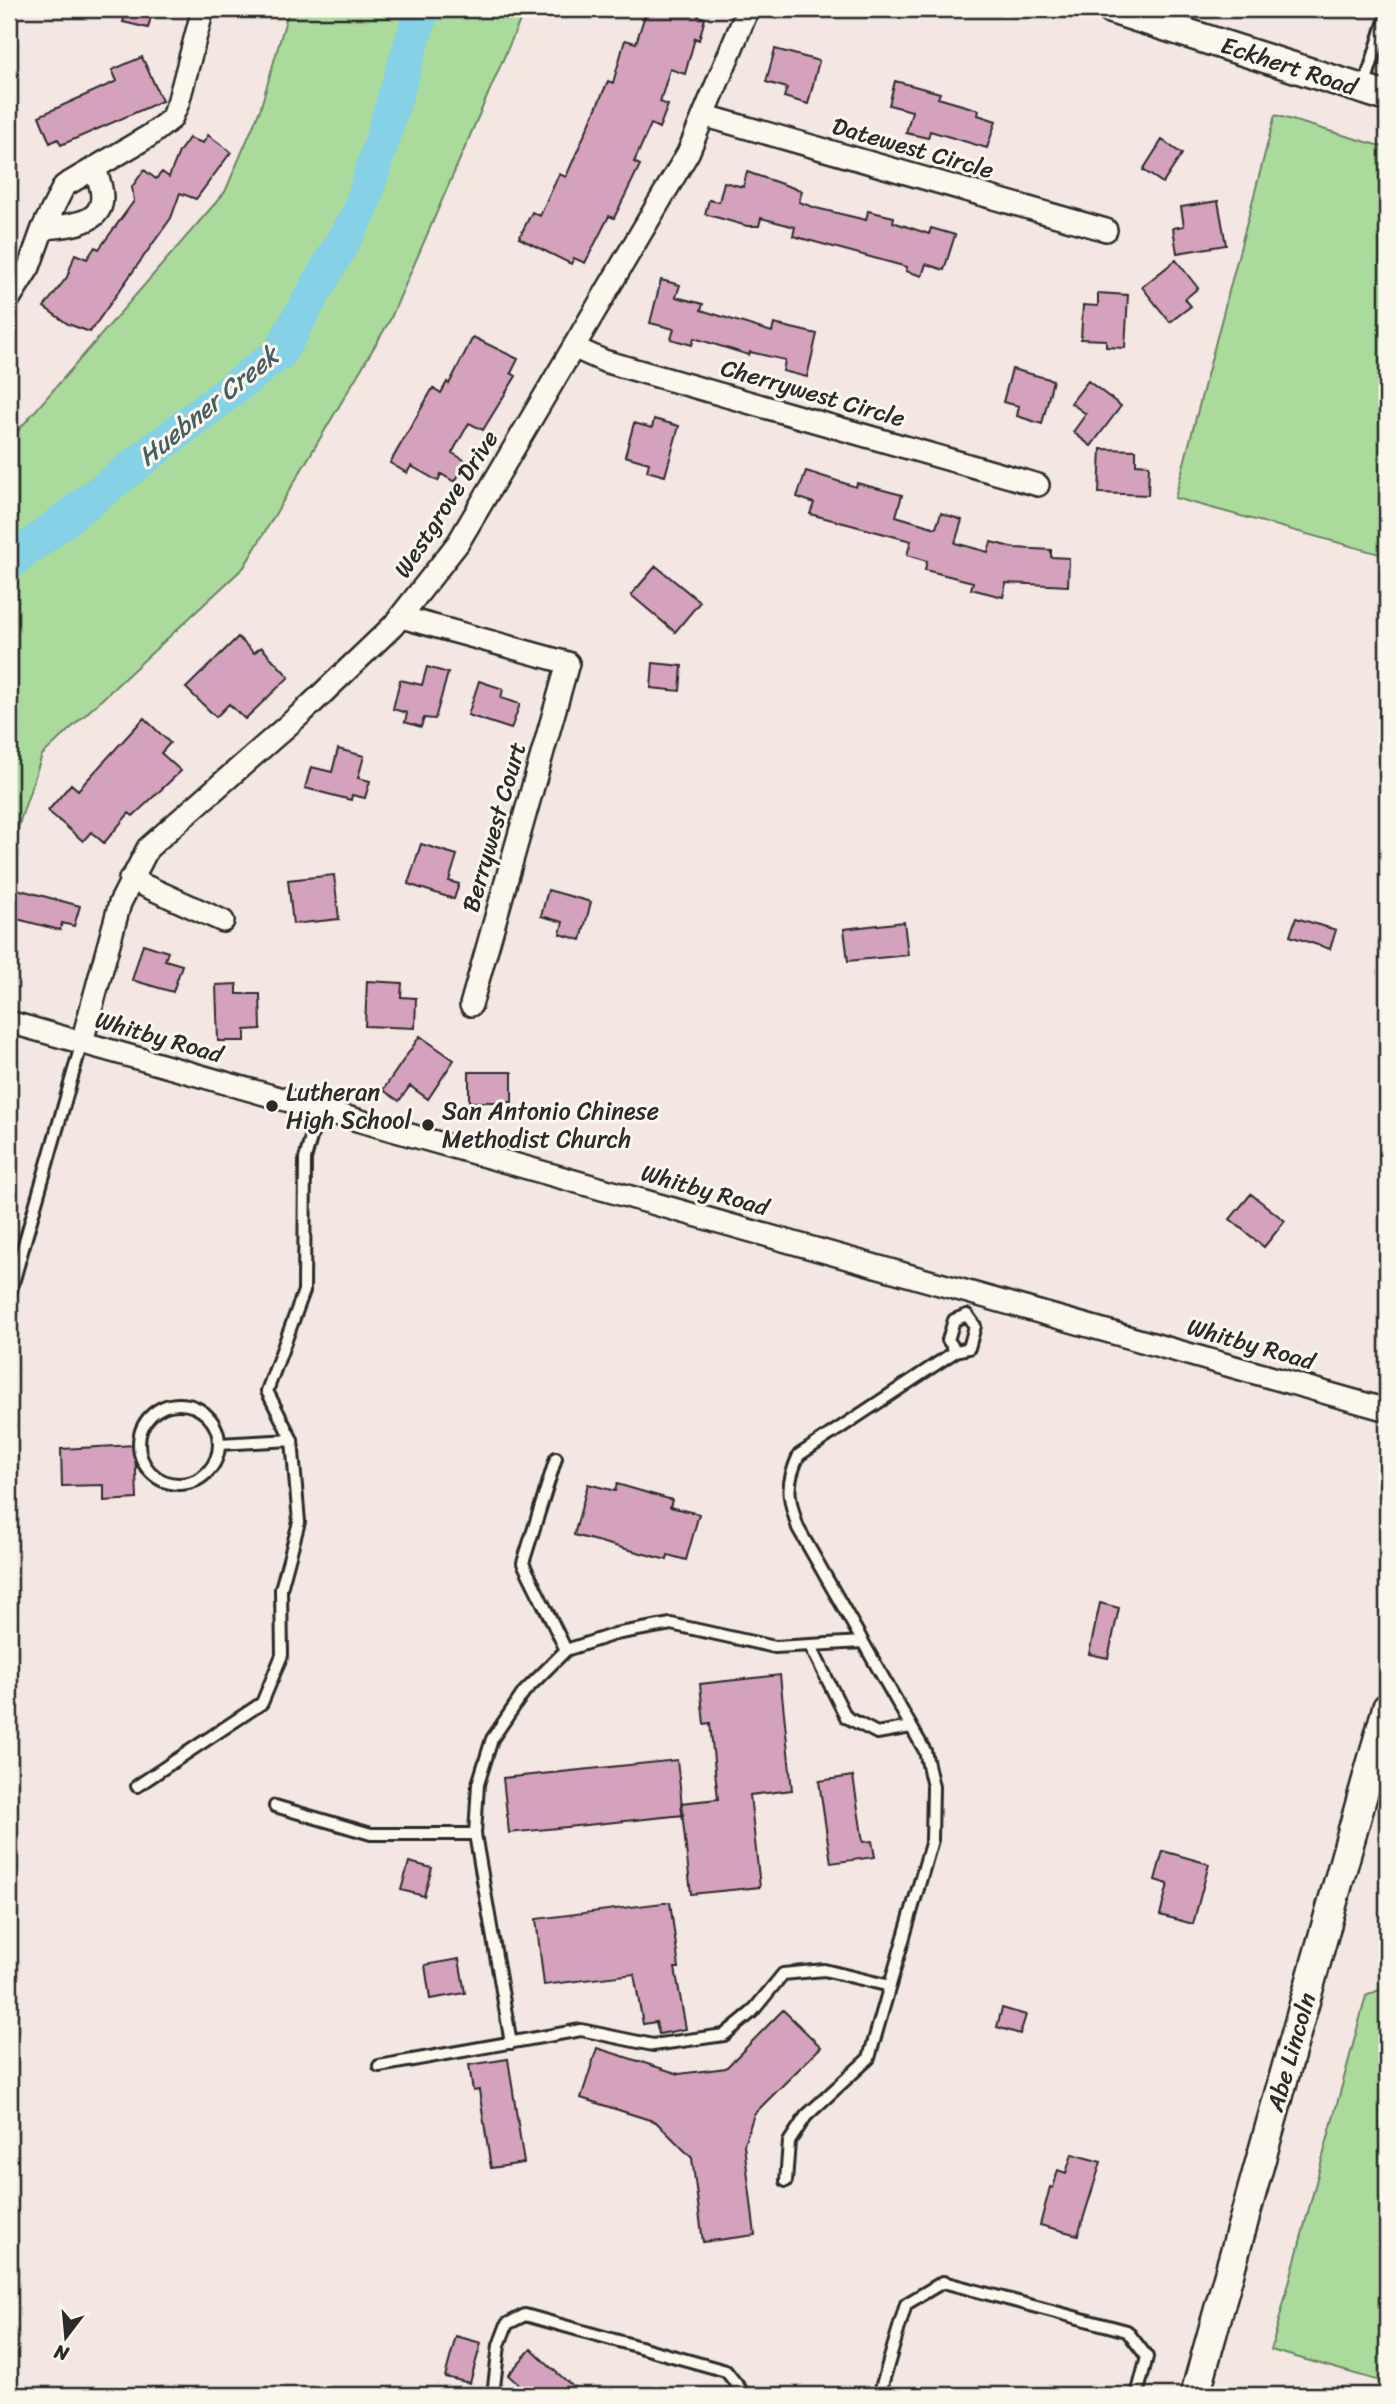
<svg xmlns="http://www.w3.org/2000/svg" width="1396" height="2404" viewBox="0 0 1396 2404" font-family="Sriracha,sans-serif">
  <rect width="100%" height="100%" fill="#f3e6e3"/>
  <filter id="ink" filterUnits="userSpaceOnUse"><feTurbulence type="fractalNoise" baseFrequency=".0143" numOctaves="2"/><feDisplacementMap in="SourceGraphic" scale="14" xChannelSelector="R" yChannelSelector="G"/><feConvolveMatrix kernelMatrix="1 2 1 2 8 2 1 2 1" color-interpolation-filters="sRGB"/></filter>
  <g filter="url(#ink)">
    <path fill="#aadb9c" stroke="#6a8364" stroke-width="2" d="M 289,9 L 525,9 L 390,320 L 244,567 L 42,755 L 9,854 L 9,441 L 225,192 L 260,110 Z
      M 1275,115 L 1387,148 L 1387,556 L 1175,498 Z
      M 1387,1986 L 1387,2383 L 1271,2350 L 1366,1996 Z"/>
    <g fill="none" stroke-linecap="round" stroke-linejoin="round">
      <path stroke="#85d1e5" stroke-width="35" d="M 9,563 L 280,352 L 360,211 L 422,9"/>
    </g>
    <path fill="#d5a2be" stroke="#2b2b2b" stroke-width="2" d="M 127,9 L 153,9 L 148,28 L 123,22 Z
      M 647,9 L 701,9 L 698,16 L 705,18 L 699,40 L 695,38 L 685,74 L 670,69 L 660,102 L 668,105 L 659,128 L 651,124 L 634,162 L 640,165 L 614,218 L 609,216 L 585,263 L 574,258 L 571,264 L 519,238 L 532,212 L 540,216 L 559,174 L 566,177 L 608,81 L 613,83 L 625,40 L 636,43 Z
      M 775,49 L 819,61 L 808,104 L 784,97 L 787,88 L 766,82 Z
      M 142,57 L 162,101 L 61,145 L 58,139 L 50,143 L 39,116 L 117,81 L 112,70 Z
      M 895,81 L 940,93 L 938,98 L 979,110 L 978,115 L 996,121 L 987,148 L 930,131 L 928,138 L 906,133 L 912,111 L 889,105 Z
      M 208,135 L 231,152 L 196,199 L 180,193 L 171,218 L 90,332 L 68,324 L 44,307 L 67,277 L 75,254 L 87,259 L 95,247 L 99,249 L 134,201 L 132,187 L 144,170 L 156,179 L 162,172 L 169,177 L 179,152 L 189,138 L 203,143 Z
      M 1162,140 L 1182,154 L 1163,183 L 1143,170 Z
      M 747,172 L 802,191 L 799,202 L 816,208 L 866,220 L 868,211 L 894,217 L 893,222 L 929,234 L 931,228 L 955,235 L 944,270 L 926,264 L 922,276 L 906,271 L 907,267 L 793,236 L 795,227 L 761,218 L 759,226 L 747,226 L 705,214 L 709,200 L 719,202 L 724,182 L 743,187 Z
      M 1218,201 L 1226,245 L 1177,253 L 1173,228 L 1184,226 L 1181,207 Z
      M 1176,260 L 1198,288 L 1185,299 L 1191,306 L 1170,322 L 1142,287 Z
      M 661,280 L 680,285 L 676,297 L 703,304 L 701,310 L 772,332 L 774,324 L 817,334 L 807,377 L 783,371 L 785,360 L 750,352 L 749,355 L 694,338 L 692,345 L 671,339 L 674,329 L 650,323 Z
      M 1098,293 L 1128,295 L 1125,348 L 1106,347 L 1106,340 L 1081,339 L 1083,305 L 1098,306 Z
      M 473,337 L 518,359 L 511,373 L 516,376 L 483,430 L 469,423 L 452,453 L 466,461 L 455,482 L 441,474 L 438,481 L 411,466 L 407,473 L 390,463 L 433,388 L 441,393 L 447,382 L 449,384 Z
      M 1012,369 L 1053,380 L 1042,424 L 1017,416 L 1019,406 L 1003,402 Z
      M 1088,381 L 1121,406 L 1091,446 L 1073,432 L 1086,414 L 1071,403 Z
      M 654,419 L 679,426 L 665,476 L 647,471 L 649,463 L 625,456 L 634,423 L 652,428 Z
      M 1101,449 L 1136,450 L 1136,464 L 1149,465 L 1148,495 L 1099,493 Z
      M 806,471 L 856,487 L 857,483 L 902,495 L 896,516 L 936,528 L 941,513 L 962,520 L 955,543 L 988,552 L 991,542 L 1015,548 L 1051,550 L 1051,557 L 1069,558 L 1068,586 L 1006,583 L 1003,597 L 971,589 L 973,582 L 925,570 L 927,561 L 907,555 L 911,541 L 810,514 L 814,503 L 797,497 Z
      M 656,566 L 700,602 L 675,632 L 631,595 Z
      M 238,637 L 254,653 L 261,647 L 289,677 L 245,719 L 229,704 L 216,717 L 186,688 Z
      M 653,663 L 682,666 L 680,691 L 651,688 Z
      M 427,667 L 448,673 L 435,719 L 424,718 L 421,727 L 405,722 L 407,713 L 393,709 L 400,680 L 422,685 Z
      M 479,681 L 503,689 L 501,698 L 520,704 L 511,729 L 468,715 Z
      M 144,718 L 170,743 L 161,753 L 181,771 L 133,816 L 129,813 L 104,843 L 91,832 L 83,841 L 48,811 L 71,784 L 78,790 Z
      M 338,749 L 364,756 L 358,778 L 370,781 L 365,798 L 352,795 L 351,800 L 305,788 L 311,767 L 332,772 Z
      M 421,844 L 457,855 L 449,881 L 459,884 L 454,899 L 408,884 Z
      M 334,875 L 339,919 L 293,924 L 288,880 Z
      M 17,889 L 80,906 L 74,926 L 62,923 L 60,930 L 9,917 Z
      M 548,890 L 591,902 L 581,940 L 560,934 L 563,922 L 541,916 Z
      M 1296,918 L 1336,930 L 1330,949 L 1290,936 Z
      M 904,922 L 908,955 L 848,961 L 844,929 Z
      M 143,944 L 168,952 L 165,960 L 182,965 L 173,992 L 132,980 Z
      M 367,981 L 402,983 L 401,997 L 416,998 L 415,1028 L 365,1026 Z
      M 237,984 L 237,994 L 260,994 L 261,1029 L 245,1030 L 245,1041 L 218,1041 L 216,985 Z
      M 420,1036 L 454,1060 L 428,1099 L 410,1086 L 399,1101 L 383,1090 Z
      M 469,1072 L 512,1072 L 512,1102 L 469,1102 Z
      M 1251,1194 L 1285,1221 L 1264,1247 L 1230,1219 Z
      M 135,1445 L 137,1499 L 104,1501 L 104,1485 L 62,1486 L 61,1449 Z
      M 588,1484 L 615,1491 L 617,1484 L 672,1500 L 670,1507 L 699,1514 L 686,1560 L 668,1555 L 667,1560 L 574,1535 Z
      M 1100,1603 L 1119,1608 L 1108,1658 L 1089,1654 Z
      M 780,1675 L 792,1790 L 750,1795 L 760,1887 L 691,1894 L 681,1803 L 718,1799 L 710,1723 L 704,1724 L 700,1684 Z
      M 677,1760 L 683,1815 L 509,1833 L 503,1778 Z
      M 853,1776 L 863,1842 L 872,1841 L 875,1857 L 831,1863 L 819,1781 Z
      M 1163,1851 L 1209,1864 L 1193,1924 L 1160,1915 L 1168,1884 L 1155,1880 Z
      M 409,1862 L 432,1868 L 424,1896 L 401,1890 Z
      M 670,1902 L 679,1968 L 675,1968 L 686,2029 L 659,2034 L 656,2022 L 643,2024 L 634,1974 L 544,1985 L 536,1919 Z
      M 459,1959 L 465,1993 L 430,1999 L 425,1965 Z
      M 1002,2008 L 1026,2015 L 1020,2034 L 997,2027 Z
      M 783,2010 L 821,2047 L 754,2114 L 744,2145 L 755,2235 L 703,2242 L 692,2158 L 656,2122 L 581,2098 L 597,2048 L 679,2074 L 726,2068 Z
      M 508,2059 L 524,2163 L 491,2168 L 479,2090 L 473,2091 L 469,2065 Z
      M 1072,2154 L 1101,2162 L 1078,2235 L 1040,2225 L 1050,2187 L 1053,2188 L 1058,2170 L 1066,2173 Z
      M 456,2336 L 481,2343 L 470,2383 L 445,2377 Z
      M 531,2349 L 548,2365 L 583,2395 L 530,2395 L 508,2375 Z"/>
    <g fill="none" stroke-linecap="round" stroke-linejoin="round">
      <g stroke="#2b2b2b" stroke-width="16">
        <path id="lane" d="M 1364,87 L 1387,14
          M 9,1297 L 82,1042
          M 956,1351 L 948,1340 L 954,1320 L 967,1315
          M139 1444a40 40 0 1 1 80 0a40 40 0 1 1-80 0Z
          M 219,1444 L 292,1440
          M 810,1645 L 846,1717 L 877,1733 L 911,1727
          M 566,1650 L 615,1634 L 671,1624 L 775,1647 L 863,1642
          M 137,1786 L 262,1703 L 282,1655 L 281,1589 L 299,1522 L 292,1440 L 267,1391 L 304,1291 L 305,1159 L 319,1109
          M 275,1806 L 371,1834 L 475,1834
          M 511,2043 L 475,1834 L 478,1784 L 492,1739 L 524,1692 L 566,1650 L 523,1563 L 556,1458
          M 379,2066 L 581,2030 L 653,2045 L 724,2035 L 752,2012 L 783,1974 L 824,1970 L 890,1986
          M 786,2181 L 789,2142 L 806,2116 L 869,2058 L 932,1840 L 933,1787 L 925,1751 L 798,1528 C 788,1497 785,1485 799,1455 L 956,1351 L 969,1348 L 975,1326 L 967,1315
          M 493,2395 L 499,2345 L 507,2324 L 525,2315 L 726,2371 L 745,2395
          M 879,2395 L 906,2304 L 943,2282 L 1127,2331 L 1147,2357 L 1137,2395"/>
      </g>
      <g stroke="#2b2b2b" stroke-width="26">
        <path id="street" d="M 706,116 L 1106,230
          M 43,228 C 84,225 118,220 94,168
          M 9,299 L 29,267 L 43,228 L 64,186 L 149,136 L 171,119 L 178,103 L 203,9
          M 575,348 L 604,361 L 1038,485
          M 401,617 L 568,663 L 471,1005
          M 130,879 L 223,921
          M 9,1022 L 1387,1410
          M 82,1042 L 120,903 L 148,848 L 303,712 L 393,626 L 458,543 L 688,153 L 748,9"/>
      </g>
      <g stroke="#2b2b2b" stroke-width="33">
        <path id="secondary" d="M 1111,9 L 1387,97
          M 1195,2395 L 1387,1708"/>
      </g>
      <use href="#lane" stroke="#fbf7ec" stroke-width="10"/>
      <use href="#street" stroke="#fbf7ec" stroke-width="21"/>
      <use href="#secondary" stroke="#fbf7ec" stroke-width="28"/>
    </g>
  </g>
  <g fill="#2b2b2b" stroke="#fbf7ec" stroke-width="2.5">
    <circle cx="272" cy="1106" r="7"/>
    <circle cx="428" cy="1125" r="7"/>
  </g>
  <g text-anchor="middle" stroke-width="6" stroke-linejoin="round" paint-order="stroke">
    <g font-size="24" fill="#2b2b2b" stroke="#fbf7ec">
      <text transform="translate(1289 66) rotate(18)" y="8">Eckhert Road</text>
      <text transform="translate(913 148) rotate(16)" y="8">Datewest Circle</text>
      <text transform="translate(813 393) rotate(16)" y="8">Cherrywest Circle</text>
      <text transform="translate(446 504) rotate(-57)" y="8">Westgrove Drive</text>
      <text transform="translate(494 827) rotate(-74)" y="8">Berrywest Court</text>
      <text transform="translate(159 1037) rotate(16)" y="8">Whitby Road</text>
      <text transform="translate(705 1190) rotate(16)" y="8">Whitby Road</text>
      <text transform="translate(1251 1344) rotate(16)" y="8">Whitby Road</text>
      <text transform="translate(1291 2052) rotate(-74)" y="8">Abe Lincoln</text>
    </g>
    <g font-size="24" fill="#2b2b2b" stroke="#fbf7ec" text-anchor="start">
      <text x="286" y="1100">Lutheran<tspan x="286" dy="28">High School</tspan></text>
      <text x="442" y="1119">San Antonio Chinese<tspan x="442" dy="28">Methodist Church</tspan></text>
    </g>
    <g font-size="26" font-style="italic" fill="#465d63" stroke="#fbf7ec">
      <text transform="translate(208 406) rotate(-39)" y="9">Huebner Creek</text>
    </g>
  </g>
  <rect width="1396" height="2404" fill="none" stroke="#fbf7ec" stroke-width="35"/>
  <rect x="18" y="18" width="1361" height="2369" fill="none" stroke="#2b2b2b" stroke-width="2.5" filter="url(#ink)"/>
  <g transform="translate(66 2337) rotate(196)" stroke="#fbf7ec" stroke-width="5" paint-order="stroke">
  <path d="M0-5L12 26L0 18L-12 26Z" fill="#2b2b2b"/>
  <text y="-10" font-size="19" font-weight="bold" text-anchor="middle" fill="#2b2b2b">N</text>
  </g>
</svg>
